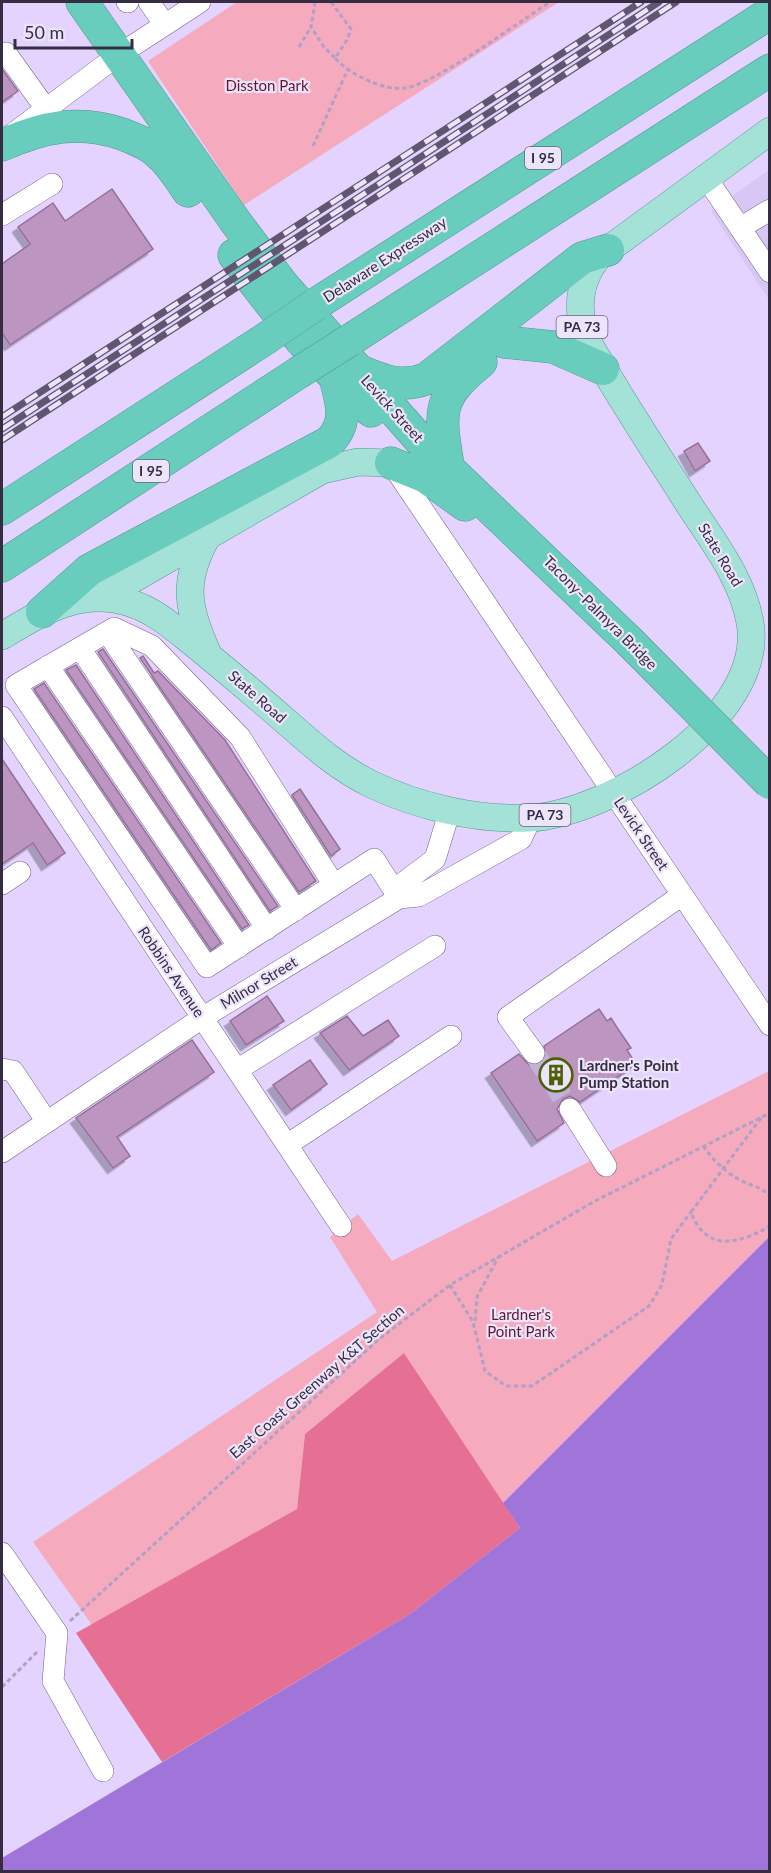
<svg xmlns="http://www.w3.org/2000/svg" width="771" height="1873" viewBox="0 0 771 1873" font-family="Lato,sans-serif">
  <defs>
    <filter id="shadow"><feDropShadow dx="-5.5" dy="5.5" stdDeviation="0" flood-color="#0004"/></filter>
  </defs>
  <rect width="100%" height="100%" fill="#e3d3fe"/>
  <path fill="#d8c6f5" d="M 769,170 L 769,300 L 711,211 Z"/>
  <path fill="#f6aabe" d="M 237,2 L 559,2 L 244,205 L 148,61 Z
    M 769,1071 L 769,1237 L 503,1503 L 404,1353 L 305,1434 L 297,1509 L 92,1625 L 33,1542 L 377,1312 L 330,1237 L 358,1214 L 392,1261 Z"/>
  <path fill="#e67094" d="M 404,1353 L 520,1528 L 410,1614 L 162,1762 L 76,1633 L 297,1509 L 305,1434 Z"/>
  <path fill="#a075d9" d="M 769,1237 L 769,1871 L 2,1871 L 2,1858 L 410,1614 L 520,1528 L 503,1503 Z"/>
  <path fill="#bc95c1" stroke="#95709a" stroke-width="1.5" filter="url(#shadow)" d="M 2,69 L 18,91 L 2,102 Z
    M 112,189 L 153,249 L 10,345 L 2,333 L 2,264 L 30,244 L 18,227 L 53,203 L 65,221 Z
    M 698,443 L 710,461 L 695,471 L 684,451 Z
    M 103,649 L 278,906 L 270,911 L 98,652 Z
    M 143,656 L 154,673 L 158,671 L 225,740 L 316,881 L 299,892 L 140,658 Z
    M 76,665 L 249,925 L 242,929 L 66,670 Z
    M 44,683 L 221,943 L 211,950 L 34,689 Z
    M 2,759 L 65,853 L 47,865 L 33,843 L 2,864 Z
    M 300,789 L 340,849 L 331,856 L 292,795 Z
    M 267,996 L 284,1021 L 246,1045 L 230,1021 Z
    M 599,1009 L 607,1021 L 611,1018 L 618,1029 L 631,1048 L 627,1050 L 636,1064 L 580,1102 L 570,1096 L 563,1099 L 557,1109 L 564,1123 L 537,1141 L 491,1073 L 519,1054 L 529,1065 L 541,1064 L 546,1058 L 544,1046 Z
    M 347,1016 L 363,1036 L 388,1020 L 399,1036 L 349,1070 L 320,1033 Z
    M 192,1040 L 214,1072 L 117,1137 L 130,1156 L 113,1168 L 76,1118 Z
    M 310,1060 L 327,1084 L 291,1110 L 273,1085 Z"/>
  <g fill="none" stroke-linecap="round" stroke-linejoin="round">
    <path stroke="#c0b2d8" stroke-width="21" stroke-dasharray="21 10" stroke-linecap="butt" d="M 534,1053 L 570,1109"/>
    <g stroke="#766392" stroke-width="22">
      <path id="minor" d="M 127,2 L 128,2
        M 149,2 L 165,25
        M 2,56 L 6,53 L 46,109
        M 14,133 L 117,56 L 200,2
        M 705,176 L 770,272
        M 2,215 L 52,184
        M 740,228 L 770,210
        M 393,466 L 770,1025
        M 107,632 L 296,910
        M 80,648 L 267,929
        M 48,666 L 239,947
        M 2,717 L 341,1226
        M 2,884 L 20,872
        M 334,885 L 240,737 L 152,646 L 114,628 L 16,685 L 207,967 L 374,859 L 399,898
        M 399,898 L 403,883 L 435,859 L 450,810
        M 534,1053 L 508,1017 L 682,895
        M 2,1069 L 13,1071 L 47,1122
        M 237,1070 L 435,946
        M 570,1109 L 606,1166
        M 287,1145 L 451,1036
        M 2,1152 L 202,1018 L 399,898 L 419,896 L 521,839 L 531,818
        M 2,1553 L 57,1633 L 53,1681 L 103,1771"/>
    </g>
    <g stroke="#569592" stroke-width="28">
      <path id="major" d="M 97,597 L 126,583 L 322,470 L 358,462 L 391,463
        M 2,636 C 42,612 81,587 130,603 C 154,610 174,628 193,643 C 226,670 258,697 290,725 C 315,747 340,769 371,784 C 419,807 476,820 529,818 C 611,814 767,717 750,622 C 742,578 714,543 690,506 C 655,451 619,397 587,340 C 576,311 578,281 598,257 L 770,131
        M 208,654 C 186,606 182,580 209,533"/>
    </g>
    <g stroke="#569592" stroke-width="33">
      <path id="highway" d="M 82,2 L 235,221 L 283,285 L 427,448 L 629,641
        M 2,145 C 43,127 79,119 122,134 C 135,139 149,144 159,154 C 171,164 179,178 188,191
        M 234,255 C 275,312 319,366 371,411
        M 316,304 L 770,13
        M 350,340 L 770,70
        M 504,342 L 553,347 L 603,369
        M 360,371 C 383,381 401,388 426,379 L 582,258 L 608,250
        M 391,463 L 426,477 L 465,505
        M 448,465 C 439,411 437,398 481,362
        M 2,509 L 265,339
        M 2,566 L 298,373
        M 42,612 L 89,570 L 329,442 C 348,424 342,404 336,381"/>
    </g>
    <path stroke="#afa1c5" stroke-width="3" stroke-dasharray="4.5 3" stroke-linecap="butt" d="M 315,2 L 311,27 L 324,47 L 335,58
      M 331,2 L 351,29 L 347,40 L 335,58 C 349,74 383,91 405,88 C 434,85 520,21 550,2
      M 299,47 L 311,27
      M 313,146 L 348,69
      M 761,1118 L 691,1212 C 706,1253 739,1244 770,1226
      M 703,1146 C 714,1161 727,1174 744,1182 C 755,1187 761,1187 770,1196
      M 450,1285 L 473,1322 L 485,1371 L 506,1386 L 532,1386 L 649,1306 L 662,1285 L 671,1239 L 691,1212
      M 475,1321 L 477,1297 L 499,1256
      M 70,1621 L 378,1340 L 450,1285 L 595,1201 L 770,1113
      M 2,1687 L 37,1652"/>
    <use href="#minor" stroke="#fff" stroke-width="21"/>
    <use href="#major" stroke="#a4e1d7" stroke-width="27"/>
    <use href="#highway" stroke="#68cdbd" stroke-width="32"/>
    <g stroke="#605670" stroke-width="7">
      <path id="rail" d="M 2,417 L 641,2
        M 2,429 L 659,2
        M 2,440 L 676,2"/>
    </g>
    <use href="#rail" stroke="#ece4fa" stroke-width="4.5" stroke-dasharray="14" stroke-linecap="butt"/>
    <g stroke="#569592" stroke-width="33" stroke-linecap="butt">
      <path id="highway-bridge" d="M 265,339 L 316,304
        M 298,373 L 350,340
        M 629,641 L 770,783"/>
    </g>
    <use href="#highway-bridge" stroke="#68cdbd" stroke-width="32"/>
  </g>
  <defs>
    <g id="building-ring" transform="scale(1.725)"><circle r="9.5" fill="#ece4fa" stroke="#4d6007" stroke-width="1.5"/><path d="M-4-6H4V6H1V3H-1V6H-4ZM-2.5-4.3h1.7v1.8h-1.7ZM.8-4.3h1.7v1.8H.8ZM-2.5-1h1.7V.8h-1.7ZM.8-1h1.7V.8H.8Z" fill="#4d6007"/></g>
  </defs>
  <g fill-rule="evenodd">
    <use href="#building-ring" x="556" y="1075"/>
  </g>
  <g text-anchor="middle" stroke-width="4.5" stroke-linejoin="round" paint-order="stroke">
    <g fill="#ece4fa" stroke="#6d6479" stroke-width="1.5">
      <rect x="525" y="147" width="36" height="22" rx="4.5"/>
      <rect x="556.5" y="316" width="51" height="22" rx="4.5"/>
      <rect x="133" y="460" width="36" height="22" rx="4.5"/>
      <rect x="519.5" y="804" width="51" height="22" rx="4.5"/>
    </g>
    <g font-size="14" font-weight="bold" fill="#362d42">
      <text x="543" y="163">I 95</text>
      <text x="582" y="332">PA 73</text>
      <text x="151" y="476">I 95</text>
      <text x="545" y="820">PA 73</text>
    </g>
    <g font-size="15" fill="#601632" stroke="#ece4fa">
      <text x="267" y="91">Disston Park</text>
      <text x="521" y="1320">Lardner's<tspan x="521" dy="17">Point Park</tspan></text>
    </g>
    <g font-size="15" fill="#362d42" stroke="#ece4fa">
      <text transform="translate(385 260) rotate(-33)" y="5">Delaware Expressway</text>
      <text transform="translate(392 409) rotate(48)" y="5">Levick Street</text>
      <text transform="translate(720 555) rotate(59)" y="5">State Road</text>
      <text transform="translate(600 613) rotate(45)" y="5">Tacony–Palmyra Bridge</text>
      <text transform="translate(257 697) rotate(41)" y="5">State Road</text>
      <text transform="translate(641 834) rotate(56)" y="5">Levick Street</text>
      <text transform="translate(171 972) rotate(56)" y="5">Robbins Avenue</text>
      <text transform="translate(259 983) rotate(-31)" y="5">Milnor Street</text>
      <text transform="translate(317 1382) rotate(-41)" y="5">East Coast Greenway K&amp;T Section</text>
    </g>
    <g font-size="15" font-weight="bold" fill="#362d42" stroke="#ece4fa" text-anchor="start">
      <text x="579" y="1071">Lardner's Point<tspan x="579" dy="17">Pump Station</tspan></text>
    </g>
  </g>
  <rect width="771" height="1873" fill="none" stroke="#362d42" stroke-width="6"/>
  <path d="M15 39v9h117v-9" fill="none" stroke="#362d42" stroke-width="3"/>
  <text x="24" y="39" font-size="18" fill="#362d42" stroke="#ece4fa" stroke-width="4.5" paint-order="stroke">50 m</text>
</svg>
